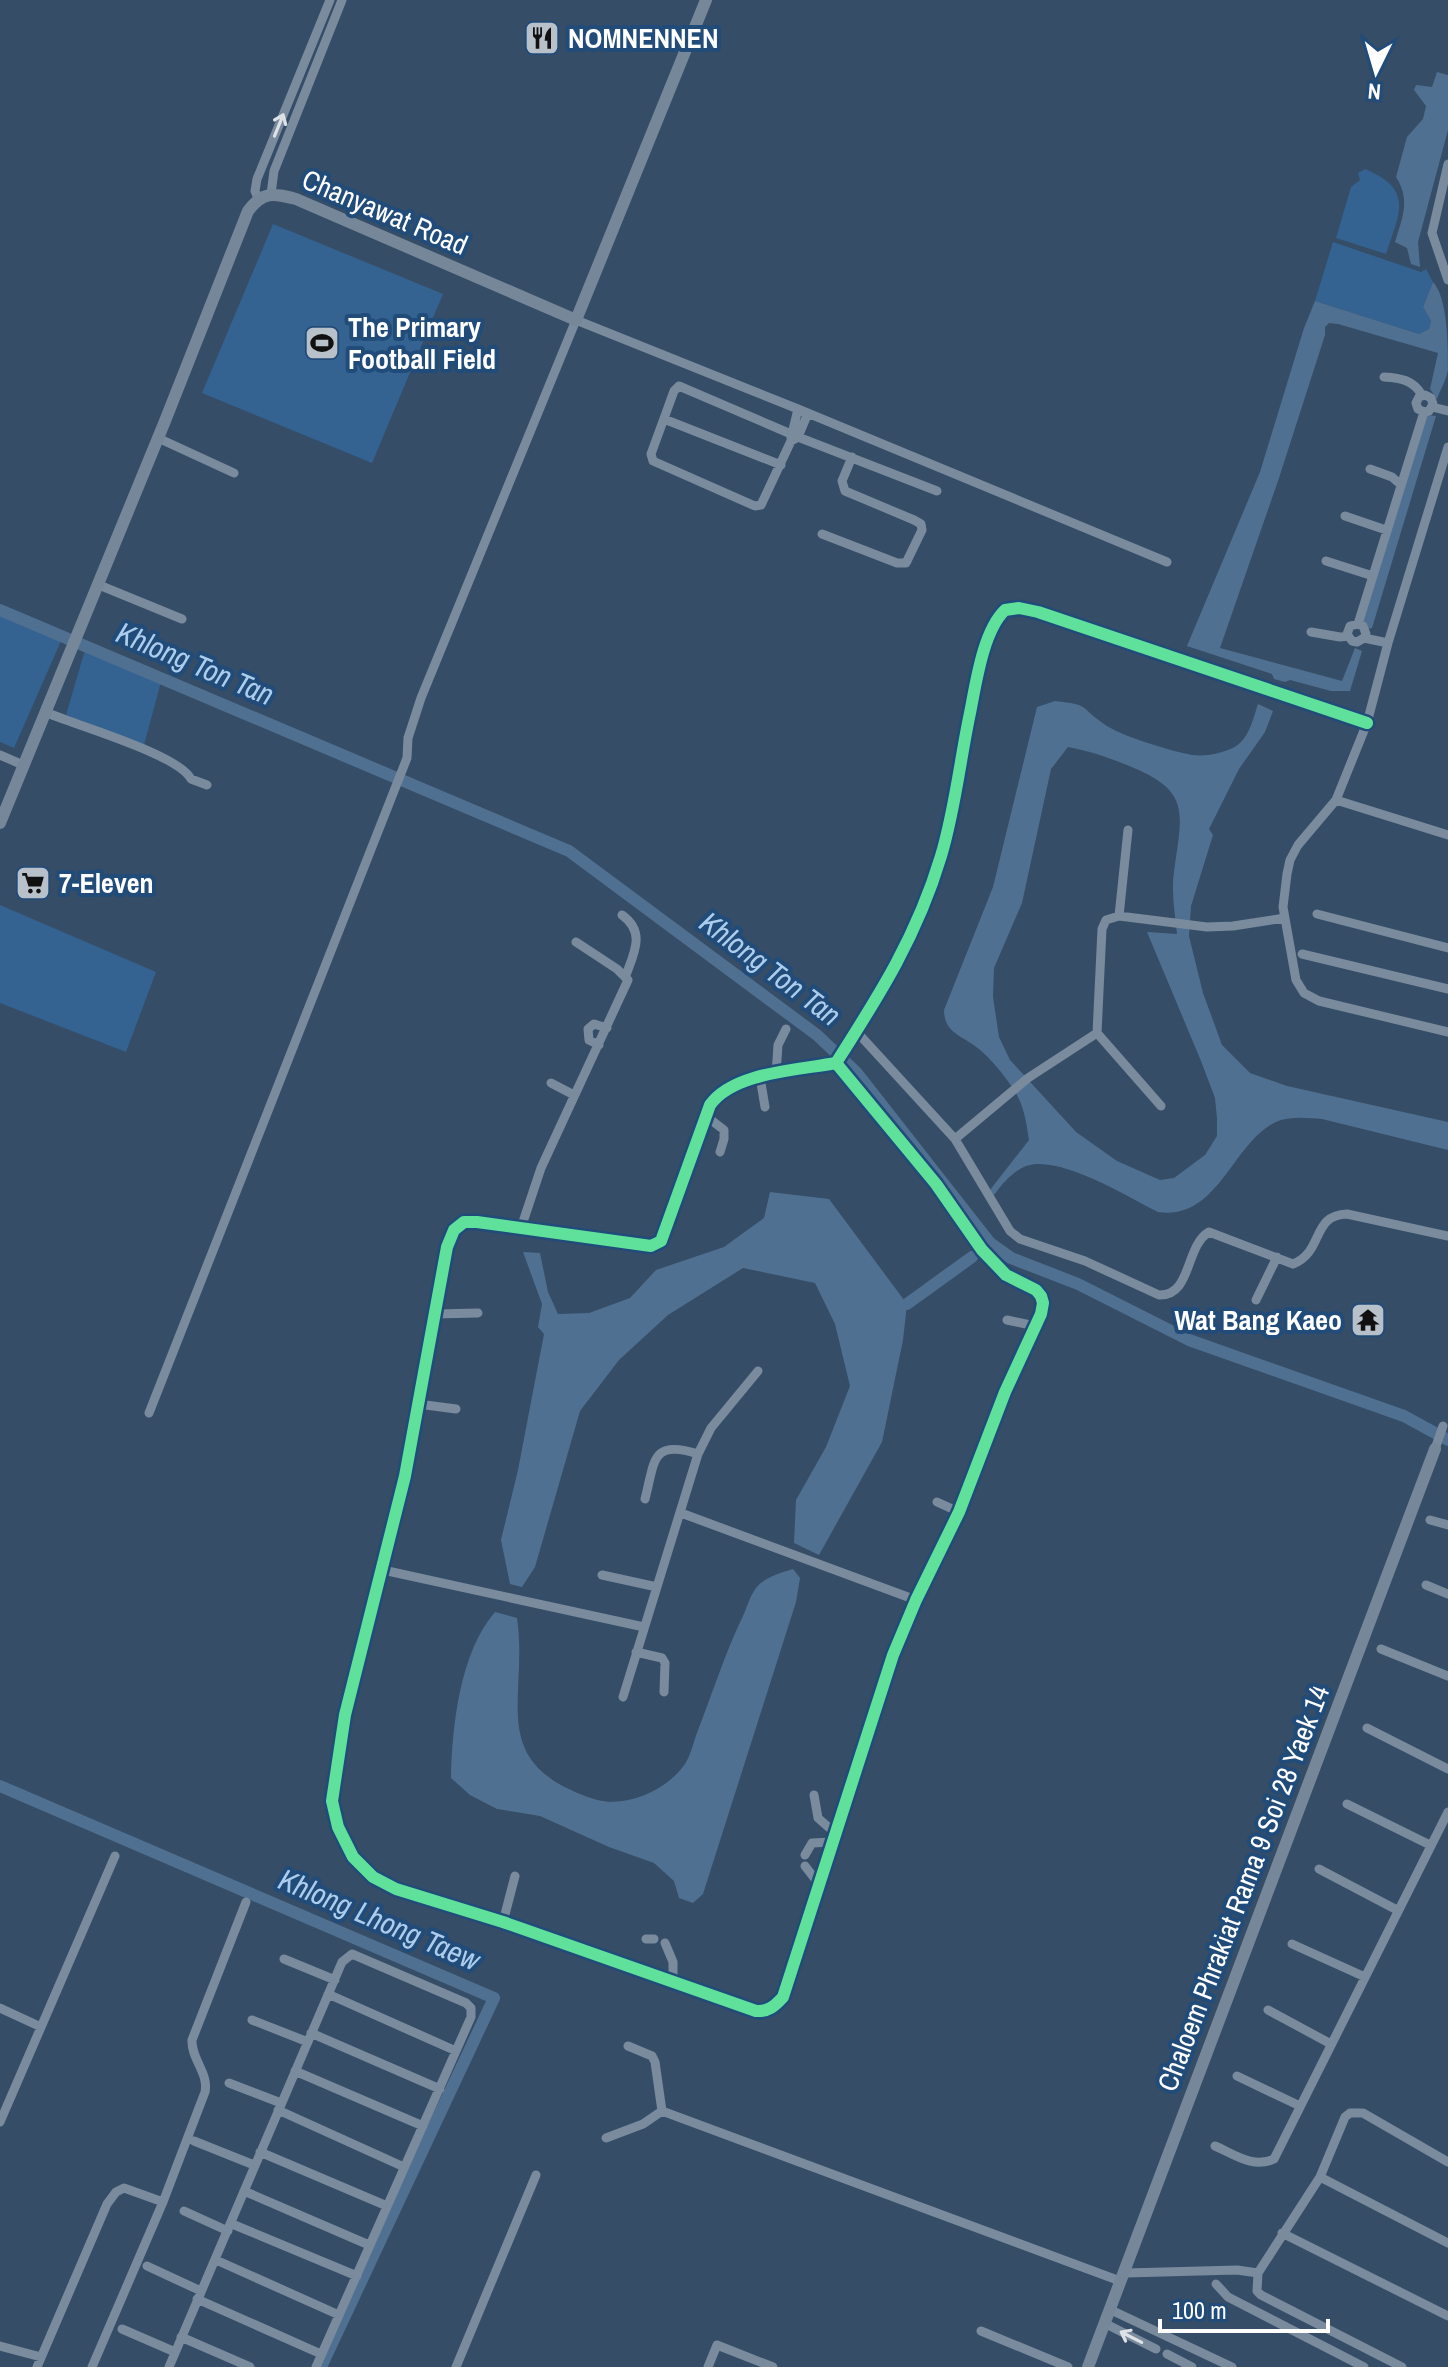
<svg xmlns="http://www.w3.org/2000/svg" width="1448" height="2367" viewBox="0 0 1448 2367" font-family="'Archivo Narrow',sans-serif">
  <rect width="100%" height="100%" fill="#354d66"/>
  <path fill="#346391" d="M 1365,169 C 1415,190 1399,213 1386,254 L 1336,238 L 1351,187 L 1360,180 L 1358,173 Z
    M 273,224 L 443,294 L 372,463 L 202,393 Z
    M 1333,242 L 1421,272 L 1426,269 L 1433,282 L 1423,307 L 1431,321 L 1429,329 L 1419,334 L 1315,301 Z
    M 0,614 L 61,641 L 14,748 L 0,742 Z
    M 85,650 L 161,682 L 144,745 L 66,715 Z
    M 0,905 L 156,972 L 126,1052 L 0,1003 Z"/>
  <path fill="#507092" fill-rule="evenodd" d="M 1437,72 L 1448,75 L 1448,130 L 1418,242 L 1420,267 L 1411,264 L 1407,248 L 1395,242 C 1402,219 1411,200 1396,177 L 1407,137 L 1423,119 L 1426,106 L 1414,90 L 1416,85 L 1432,87 Z
    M 1433,282 C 1448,298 1448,346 1448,369 C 1447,379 1440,390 1437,399 L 1430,389 L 1438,353 L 1338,324 L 1329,323 L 1325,327 L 1325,335 L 1279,478 L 1220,648 L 1342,681 L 1355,648 L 1362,651 L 1350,691 L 1331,691 L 1290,680 L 1285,682 L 1274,679 L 1272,674 L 1187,646 L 1260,472 L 1304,328 L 1315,301 L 1419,334 L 1429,329 L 1431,321 L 1423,307 Z
    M 1427,415 L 1436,416 L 1372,628 L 1368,629 L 1363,626 L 1363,618 Z
    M 1055,701 C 1091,705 1078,706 1104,724 C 1120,736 1171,751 1192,755 C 1205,757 1229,753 1240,743 C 1250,734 1254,716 1258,704 L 1273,711 L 1265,732 L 1239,769 L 1209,829 L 1213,835 L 1191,906 L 1189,936 L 1203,993 L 1222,1045 L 1250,1073 L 1287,1086 L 1448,1122 L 1448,1150 L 1322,1119 C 1309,1118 1291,1116 1278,1121 C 1232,1141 1219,1221 1158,1212 C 1128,1197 1059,1154 1026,1166 C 1012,1172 1003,1183 994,1195 L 990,1190 L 1029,1140 C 1026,1121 1024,1104 1012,1087 C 1004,1075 991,1059 979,1049 C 964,1036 944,1034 944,1010 L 993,887 L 1037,707 ZM 1068,747 C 1089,751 1107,757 1127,765 C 1192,791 1182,811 1174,872 C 1171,892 1175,914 1177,934 L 1147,932 L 1201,1061 L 1215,1098 L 1217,1118 L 1217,1136 L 1205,1155 L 1174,1178 L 1160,1180 L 1117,1161 L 1076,1132 L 1010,1060 L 999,1037 L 993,997 L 994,968 L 1022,903 L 1051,769 Z
    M 770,1192 L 829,1199 L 907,1304 L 903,1340 L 882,1442 L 819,1555 L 794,1543 L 796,1500 L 826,1447 L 850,1386 L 835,1324 L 815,1283 L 743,1268 L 668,1315 L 619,1360 L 580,1411 L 535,1567 L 522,1587 L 510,1584 L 501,1540 L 518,1470 L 544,1334 L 538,1327 L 542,1304 L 523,1252 L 540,1253 L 548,1292 L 558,1314 L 589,1313 L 630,1298 L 656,1270 L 724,1247 L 764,1218 Z
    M 793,1569 L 800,1578 L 796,1602 L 703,1894 L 693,1903 L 679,1898 L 674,1881 L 654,1863 L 609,1847 L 540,1816 L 497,1809 L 470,1795 L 451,1778 C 452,1726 460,1652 495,1612 L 517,1618 C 529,1700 484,1763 594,1799 C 625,1809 666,1791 685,1764 C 691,1755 694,1740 698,1730 C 713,1692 725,1653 743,1616 C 747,1607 750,1596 756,1588 C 765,1577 780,1573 793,1569 Z"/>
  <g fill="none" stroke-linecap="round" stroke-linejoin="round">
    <path stroke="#507092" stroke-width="12" d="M 0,610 L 569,851 L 817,1035 L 856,1072 L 990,1243 L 1011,1258 L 1078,1284 L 1189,1340 L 1404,1416 L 1448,1440
      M 907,1304 L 972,1257
      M 0,1786 L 494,1998 L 321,2367"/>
    <path stroke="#798b9d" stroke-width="9" d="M 1448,164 L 1432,233 L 1448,280
      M 271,194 L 274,171 L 342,0
      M 258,198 L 255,191 L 257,179 L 330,0
      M 1384,377 C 1401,378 1413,380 1422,395
      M 1432,407 L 1448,411
      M 808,413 L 798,437 L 791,441 L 761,505 L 755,506 L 653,461 L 651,454 L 674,391 L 679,386 L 798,437 L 937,491
      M 664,419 L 781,465
      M 158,438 L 234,473
      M 791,438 L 798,409
      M 1448,447 L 1388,643 L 1367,723 L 1336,800 L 1298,845 L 1290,860 L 1287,874 L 1283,907 L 1296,980 L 1304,993 L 1319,1001 L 1448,1032
      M 1370,469 L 1392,477 L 1401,485
      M 1345,516 L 1386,530
      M 822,534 L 897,563 L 906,563 L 922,530 L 921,524 L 914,520 L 845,491 L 842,481 L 852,457
      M 1326,561 L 1373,576
      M 99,585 L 182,619
      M 1358,624 L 1424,412 L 1429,411 L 1433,404 L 1431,398 L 1425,395 L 1419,397 L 1416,403 L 1418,409 L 1424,412
      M 1311,632 L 1340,637 L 1348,636
      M 1364,638 L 1366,634 L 1363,626 L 1358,624 L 1350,626 L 1347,634 L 1352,641 L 1357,642 L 1364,638 L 1388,643
      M 45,712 C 75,725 178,754 191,779 L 207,785
      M 0,755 L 23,765
      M 1336,800 L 1448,835
      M 1128,830 L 1119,916 L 1106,920 L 1102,929 L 1097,1033 L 1161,1106
      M 1317,914 L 1448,948
      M 622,915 C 646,932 634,953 626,975
      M 1119,916 L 1207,927 L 1233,926 L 1285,918
      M 1302,954 L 1448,989
      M 856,1031 L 955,1139 L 1010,1231 L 1020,1239 L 1085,1261 L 1159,1295 C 1192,1296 1185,1246 1209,1232 L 1293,1264 C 1324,1252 1311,1215 1347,1214 L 1448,1236
      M 599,1045 L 589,1040 L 588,1029 L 594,1024 L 607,1028
      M 836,1063 L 936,1184 L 982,1250 L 1006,1275 L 1036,1290 L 1041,1296 L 1043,1303 L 1041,1314 L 1005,1392 L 959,1512 L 916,1600 L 893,1655 L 783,1997 C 775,2006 768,2012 756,2011 L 503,1922 L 396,1889 L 373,1877 L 353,1857 L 338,1827 L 332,1801 L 345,1715 L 405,1476 L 447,1247 L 454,1230 L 464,1222 L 477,1222 L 651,1246 L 661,1241 L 710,1105 C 733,1072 799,1070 836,1063 C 880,994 917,936 941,856 C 955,810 960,760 970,713 C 976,683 983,631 1005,610 L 1019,608 L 1038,612 L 1367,723
      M 776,1074 L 778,1045 L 786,1029
      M 760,1077 L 765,1107
      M 551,1083 L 574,1095
      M 706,1116 L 724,1130 L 724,1139 L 720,1152
      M 955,1139 L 1028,1078 L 1097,1033
      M 521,1228 L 541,1168 L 628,980 L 617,969 L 576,942
      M 1256,1300 L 1277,1257
      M 435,1314 L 478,1313
      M 1007,1320 L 1035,1326
      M 418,1404 L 456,1409
      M 149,1413 L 407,758 L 408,738 L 421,698 L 576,320 L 798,409 L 1167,562
      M 1435,1449 L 1443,1426
      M 645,1499 C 655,1461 651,1439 698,1454
      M 937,1502 L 959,1512
      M 681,1513 L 916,1600
      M 1430,1520 L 1448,1525
      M 383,1570 L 644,1627
      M 602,1575 L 657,1587
      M 1426,1585 L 1448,1594
      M 1381,1649 L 1448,1676
      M 636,1652 L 662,1658 L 665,1663 L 664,1692
      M 623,1697 L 698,1454 L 711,1428 L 758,1371
      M 1367,1728 L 1448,1769
      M 814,1795 L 818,1818 L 835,1833
      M 1347,1804 L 1430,1845
      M 805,1855 L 812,1843 L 832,1842
      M 805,1866 L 819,1884
      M 1319,1869 L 1397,1910
      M 503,1922 L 515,1876
      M 646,1939 L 654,1939
      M 665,1943 L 673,1962 L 673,1983
      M 1292,1944 L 1365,1977
      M 284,1959 L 335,1980
      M 328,1994 L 456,2051
      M 0,2008 L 41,2027
      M 1268,2010 L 1331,2044
      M 252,2020 L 308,2042
      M 311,2033 L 440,2089
      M 628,2046 L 652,2056 L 655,2062 L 662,2111 L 1120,2281
      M 295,2071 L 423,2126
      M 1237,2076 L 1300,2106
      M 229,2083 L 281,2103
      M 278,2110 L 404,2167
      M 0,2122 L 115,1856
      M 606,2138 L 643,2124 L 662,2111
      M 194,2141 L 254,2165
      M 1215,2146 C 1234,2154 1253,2169 1274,2159 L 1448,1812
      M 260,2152 L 387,2206
      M 1320,2177 L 1448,2243
      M 244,2191 L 369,2245
      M 184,2211 L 228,2231
      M 232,2224 L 357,2276
      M 1282,2233 L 1448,2316
      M 216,2260 L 339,2315
      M 147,2266 L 201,2291
      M 1126,2273 L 1237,2270 L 1258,2273
      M 1216,2284 L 1228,2297 L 1364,2367
      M 197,2299 L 321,2354
      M 1111,2310 L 1232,2367
      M 1106,2324 L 1156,2349
      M 122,2329 L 175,2352
      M 981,2331 L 1068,2367
      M 181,2337 L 250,2367
      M 0,2346 L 41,2357
      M 1167,2354 L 1192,2367
      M 37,2367 L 107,2204 L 116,2192 L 124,2188 L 163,2202
      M 92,2367 L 163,2202 L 205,2092 C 209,2073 191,2059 192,2040 L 246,1902
      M 169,2367 L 342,1962 L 352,1954 L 466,2003 L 471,2008 L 471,2017 L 316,2367
      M 456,2367 L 536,2175
      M 708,2367 L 717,2345 L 773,2367
      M 1402,2367 L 1261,2295 L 1257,2291 L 1258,2273 L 1320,2177 L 1345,2117 L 1350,2113 L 1363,2113 L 1448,2162"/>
    <path stroke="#758799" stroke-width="12" d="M 0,823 L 165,421 L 248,211 C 263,191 273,193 296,199 L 576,320 L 706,0
      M 1088,2367 L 1435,1449"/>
    <g stroke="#214c7a" stroke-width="17">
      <path id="cycleway" d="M 836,1063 L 936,1184 L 982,1250 L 1006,1275 L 1036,1290 L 1041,1296 L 1043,1303 L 1041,1314 L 1005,1392 L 959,1512 L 916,1600 L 893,1655 L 783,1997 C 775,2006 768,2012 756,2011 L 503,1922 L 396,1889 L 373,1877 L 353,1857 L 338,1827 L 332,1801 L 345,1715 L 405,1476 L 447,1247 L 454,1230 L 464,1222 L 477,1222 L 651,1246 L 661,1241 L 710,1105 C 733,1072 799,1070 836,1063 C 880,994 917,936 941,856 C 955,810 960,760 970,713 C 976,683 983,631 1005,610 L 1019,608 L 1038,612 L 1367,723"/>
    </g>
    <use href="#cycleway" stroke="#60e19b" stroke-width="12"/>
  </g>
  <defs><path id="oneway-shaft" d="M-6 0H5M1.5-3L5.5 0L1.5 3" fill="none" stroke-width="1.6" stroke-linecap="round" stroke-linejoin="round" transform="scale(2)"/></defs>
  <g stroke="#dee2e6">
    <use href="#oneway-shaft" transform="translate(279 125) rotate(-68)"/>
    <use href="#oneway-shaft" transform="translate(1131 2337) rotate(-153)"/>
  </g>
  <defs>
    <g id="restaurant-square" transform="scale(1.8)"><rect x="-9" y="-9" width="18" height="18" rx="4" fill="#b8c1c9" stroke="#214c7a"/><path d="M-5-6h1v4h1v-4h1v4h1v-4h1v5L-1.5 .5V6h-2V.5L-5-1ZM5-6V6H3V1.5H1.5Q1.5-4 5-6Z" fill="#111"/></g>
    <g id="stadium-square" transform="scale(1.8)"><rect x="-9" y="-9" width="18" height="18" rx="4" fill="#b8c1c9" stroke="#214c7a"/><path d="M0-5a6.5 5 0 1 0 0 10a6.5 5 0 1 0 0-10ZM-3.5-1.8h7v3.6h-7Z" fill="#111"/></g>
    <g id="supermarket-square" transform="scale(1.8)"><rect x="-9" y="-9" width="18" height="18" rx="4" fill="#b8c1c9" stroke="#214c7a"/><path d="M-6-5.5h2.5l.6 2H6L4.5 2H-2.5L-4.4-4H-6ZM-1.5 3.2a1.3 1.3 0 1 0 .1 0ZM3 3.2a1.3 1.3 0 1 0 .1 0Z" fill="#111"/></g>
    <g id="temple-square" transform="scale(1.8)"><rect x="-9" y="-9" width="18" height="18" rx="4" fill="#b8c1c9" stroke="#214c7a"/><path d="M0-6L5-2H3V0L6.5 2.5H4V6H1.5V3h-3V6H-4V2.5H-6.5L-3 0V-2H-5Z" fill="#111"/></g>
  </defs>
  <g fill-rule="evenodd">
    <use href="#restaurant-square" x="542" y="38"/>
    <use href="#stadium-square" x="322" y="343"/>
    <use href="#supermarket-square" x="33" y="883"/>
    <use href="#temple-square" x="1368" y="1320"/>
  </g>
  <g text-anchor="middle" stroke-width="8" stroke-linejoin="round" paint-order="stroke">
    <g font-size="28" font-weight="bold" fill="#fff" stroke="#214c7a" text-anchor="start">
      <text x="568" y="48">NOMNENNEN</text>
      <text x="348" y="337">The Primary<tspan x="348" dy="32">Football Field</tspan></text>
      <text x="59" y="893">7-Eleven</text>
      <text x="1342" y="1330" text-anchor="end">Wat Bang Kaeo</text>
    </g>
    <g font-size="28" fill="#fff" stroke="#214c7a">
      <text transform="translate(385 212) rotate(23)" y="10">Chanyawat Road</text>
      <text transform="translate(1243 1888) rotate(-69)" y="10">Chaloem Phrakiat Rama 9 Soi 28 Yaek 14</text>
    </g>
    <g font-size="30" font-style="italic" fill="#adcded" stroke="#214c7a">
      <text transform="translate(195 664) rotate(23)" y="10">Khlong Ton Tan</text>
      <text transform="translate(770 969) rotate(37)" y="10">Khlong Ton Tan</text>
      <text transform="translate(379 1920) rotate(23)" y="10">Khlong Lhong Taew</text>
    </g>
  </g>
  <g transform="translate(1376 72) rotate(185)" stroke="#214c7a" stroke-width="6" paint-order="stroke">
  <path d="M0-6L14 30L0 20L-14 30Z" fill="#ffffff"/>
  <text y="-12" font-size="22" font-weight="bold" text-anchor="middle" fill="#ffffff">N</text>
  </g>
  <path d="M1160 2319v12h168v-12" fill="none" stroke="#ffffff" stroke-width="4"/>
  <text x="1172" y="2319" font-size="24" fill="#ffffff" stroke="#214c7a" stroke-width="6" paint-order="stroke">100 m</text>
</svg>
